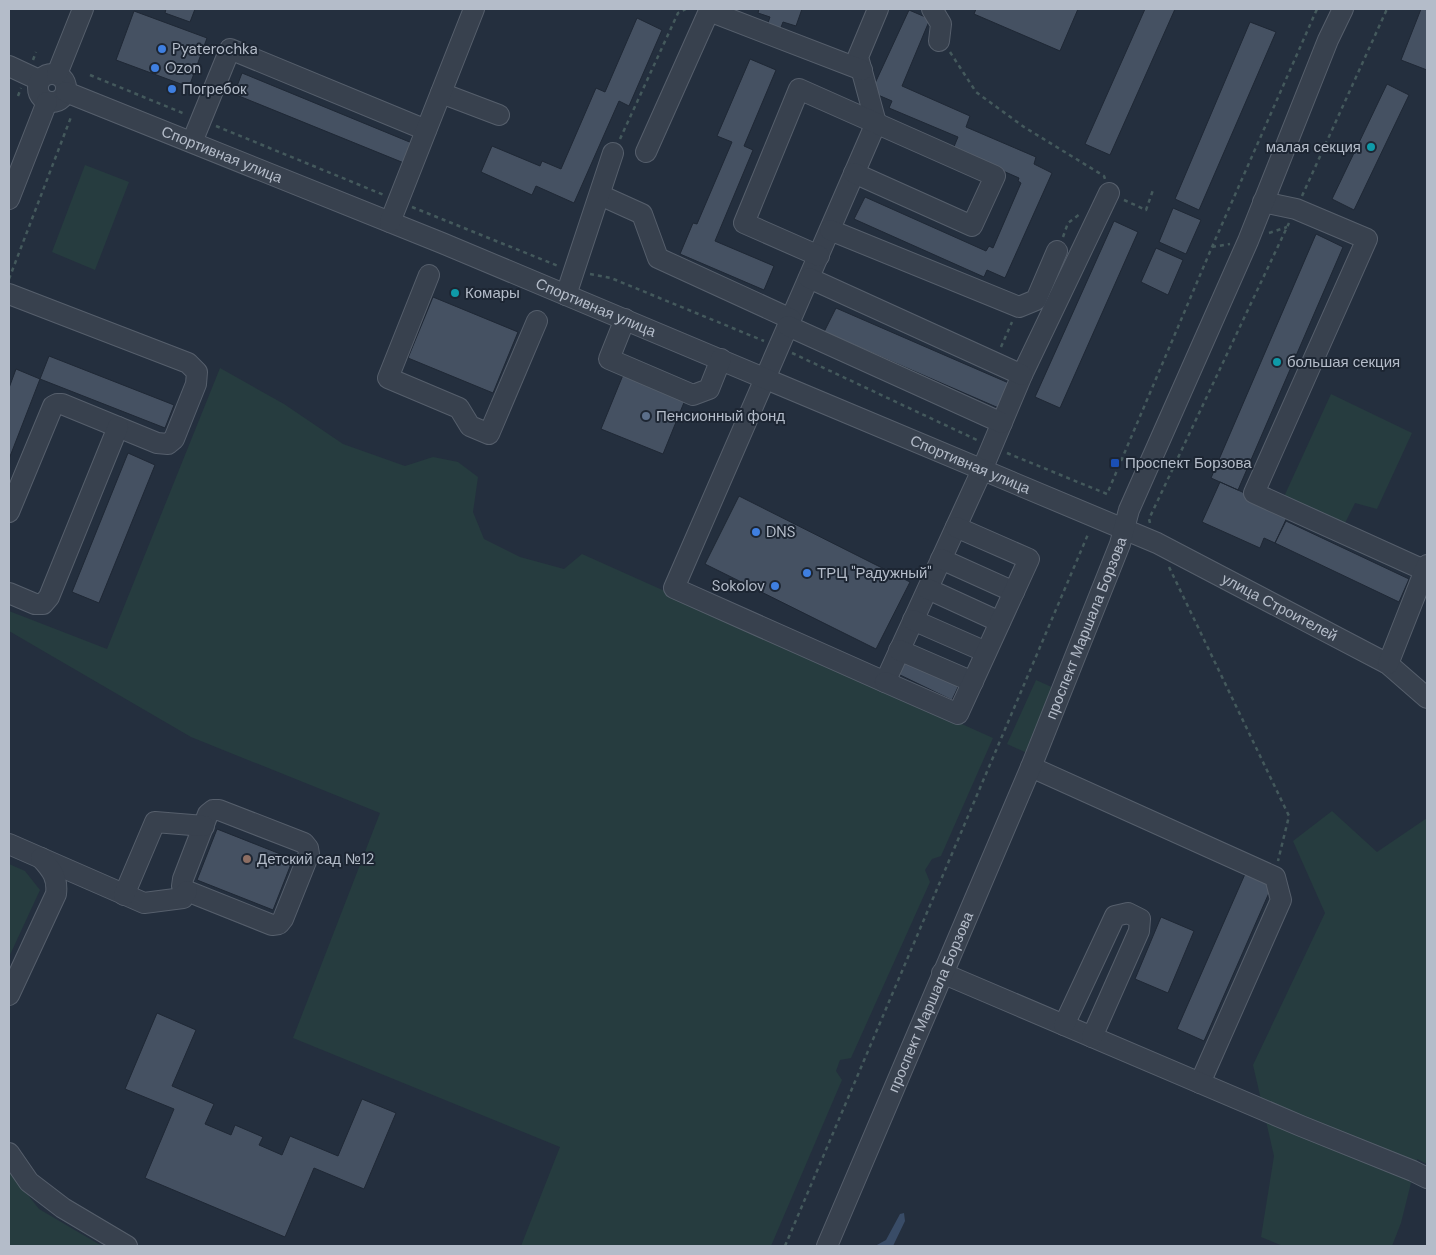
<svg xmlns="http://www.w3.org/2000/svg" width="1436" height="1255" viewBox="0 0 1436 1255" font-family="'DM Sans',sans-serif">
  <rect width="100%" height="100%" fill="#242f3e"/>
  <path fill="#263c3f" d="M 85,165 L 129,182 L 95,270 L 52,252 Z
    M 220,368 L 284,404 L 343,444 L 405,466 L 433,457 L 458,462 L 478,477 L 473,512 L 484,539 L 520,557 L 564,569 L 582,554 L 993,738 L 941,856 L 932,859 L 925,870 L 930,882 L 851,1058 L 840,1060 L 836,1071 L 842,1080 L 771,1246 L 521,1246 L 560,1147 L 293,1038 L 380,813 L 191,737 L 9,631 L 9,611 L 107,649 Z
    M 1331,394 L 1412,433 L 1377,509 L 1355,503 L 1342,529 L 1282,501 Z
    M 1036,680 L 1056,689 L 1027,753 L 1007,744 Z
    M 1332,811 L 1377,852 L 1427,818 L 1427,1164 L 1417,1159 L 1401,1223 L 1392,1246 L 1283,1246 L 1261,1237 L 1274,1156 L 1253,1065 L 1325,913 L 1293,841 Z
    M 9,864 L 25,871 L 40,890 L 9,957 Z
    M 9,1171 L 39,1209 L 102,1246 L 9,1246 Z"/>
  <path fill="#394c67" d="M 904,1213 L 905,1221 L 893,1246 L 875,1246 L 886,1240 L 900,1214 Z"/>
  <path fill="#455162" stroke="#1f2835" d="M 166,9 L 195,9 L 190,22 L 165,13 Z
    M 759,9 L 802,9 L 796,26 L 783,22 L 780,30 L 767,26 L 770,17 L 758,13 Z
    M 976,9 L 1078,9 L 1060,51 L 974,14 Z
    M 1145,9 L 1175,9 L 1110,155 L 1085,144 Z
    M 1421,9 L 1427,9 L 1427,70 L 1401,60 Z
    M 909,10 L 930,19 L 902,86 L 970,116 L 966,127 L 1036,157 L 1034,164 L 1052,173 L 1005,278 L 987,270 L 984,277 L 854,219 L 865,197 L 986,251 L 989,246 L 993,248 L 1021,183 L 1018,181 L 1019,178 L 953,149 L 958,137 L 889,108 L 892,101 L 871,92 Z
    M 134,11 L 207,38 L 189,87 L 116,60 Z
    M 637,18 L 662,30 L 629,106 L 619,101 L 574,203 L 536,186 L 532,195 L 481,172 L 492,146 L 540,166 L 542,161 L 561,169 L 596,88 L 605,92 Z
    M 1250,22 L 1276,32 L 1199,210 L 1175,199 Z
    M 750,59 L 776,70 L 744,146 L 753,150 L 715,241 L 774,266 L 764,290 L 680,254 L 693,223 L 697,224 L 732,142 L 717,136 Z
    M 242,73 L 412,143 L 404,163 L 234,94 Z
    M 1387,84 L 1409,95 L 1354,210 L 1332,199 Z
    M 1173,208 L 1201,220 L 1186,254 L 1159,242 Z
    M 1114,221 L 1138,232 L 1060,408 L 1035,397 Z
    M 1316,234 L 1343,247 L 1238,490 L 1211,478 Z
    M 1156,248 L 1183,260 L 1168,295 L 1141,282 Z
    M 433,297 L 518,332 L 493,393 L 408,358 Z
    M 836,308 L 1011,384 L 1001,409 L 824,332 Z
    M 49,356 L 174,405 L 165,428 L 40,379 Z
    M 16,369 L 40,379 L 9,459 L 9,388 Z
    M 623,375 L 685,400 L 663,454 L 601,429 Z
    M 128,453 L 155,465 L 99,603 L 72,592 Z
    M 1220,482 L 1289,513 L 1275,543 L 1264,538 L 1260,548 L 1202,522 Z
    M 739,496 L 910,582 L 876,649 L 705,564 Z
    M 1286,521 L 1409,579 L 1399,602 L 1275,543 Z
    M 905,659 L 959,685 L 952,700 L 898,674 Z
    M 217,829 L 293,859 L 273,910 L 197,880 Z
    M 1245,874 L 1272,886 L 1204,1041 L 1177,1029 Z
    M 1161,917 L 1194,931 L 1168,993 L 1135,979 Z
    M 157,1013 L 196,1030 L 172,1086 L 214,1104 L 205,1124 L 231,1135 L 235,1125 L 263,1137 L 259,1145 L 282,1155 L 290,1136 L 338,1156 L 362,1099 L 396,1113 L 364,1189 L 314,1168 L 285,1237 L 145,1178 L 174,1109 L 125,1089 Z"/>
  <g fill="none" stroke-linecap="round" stroke-linejoin="round">
    <g stroke="#565f6c" stroke-width="22">
      <g id="minor">
        <path d="M 878,9 L 858,57 L 876,123 L 674,588 L 885,682 L 982,470 L 1022,375 L 1109,193"/>
        <path d="M 932,9 L 941,24 L 939,41"/>
        <path d="M 9,66 L 39,80"/>
        <circle cx="52" cy="88" r="14"/>
        <path d="M 57,74 L 83,9"/>
        <path id="s1" d="M 66,92 L 442,243 L 1157,543 L 1388,664 L 1427,698"/>
        <path d="M 441,93 L 499,115"/>
        <path d="M 192,142 L 230,49 L 426,130"/>
        <path d="M 646,152 L 709,11 L 862,70"/>
        <path d="M 600,195 L 642,214 L 658,258 L 791,319"/>
        <path d="M 9,199 L 47,102"/>
        <path d="M 1263,202 L 1296,209 L 1367,239 L 1254,493 L 1424,570"/>
        <path d="M 390,222 L 474,9"/>
        <path d="M 830,230 L 1019,307 L 1036,300 L 1057,251"/>
        <path d="M 819,256 L 744,223 L 799,89 L 995,176 L 972,226 L 854,173"/>
        <path d="M 429,275 L 388,378 L 459,408 L 470,426 L 489,434 L 537,321"/>
        <path d="M 809,278 L 1022,375"/>
        <path d="M 9,294 L 188,363 L 197,372 L 196,384 L 174,439 L 168,444 L 157,443 L 62,404 L 57,404 L 53,406 L 9,512"/>
        <path d="M 566,295 L 613,153"/>
        <path d="M 625,319 L 609,359 L 693,395 L 709,389 L 721,359"/>
        <path d="M 788,326 L 1002,423"/>
        <path d="M 941,559 L 1014,592"/>
        <path d="M 928,589 L 1000,622"/>
        <path d="M 9,593 L 35,604 L 43,604 L 49,597 L 118,427"/>
        <path d="M 913,620 L 986,652"/>
        <path d="M 899,650 L 973,682"/>
        <path d="M 1388,664 L 1427,565"/>
        <path d="M 885,682 L 958,714 L 1029,559 L 956,527"/>
        <path d="M 1031,767 L 1275,877 L 1281,900 L 1200,1083"/>
        <path d="M 213,810 L 219,810 L 304,843 L 308,848 L 309,854 L 283,919 L 279,924 L 272,925 L 187,891 L 182,886 L 183,879 L 208,814 Z"/>
        <path d="M 9,844 L 144,903 L 183,898 L 187,891"/>
        <path d="M 124,895 L 155,822 L 204,826"/>
        <path d="M 942,973 L 1301,1126 L 1413,1171 L 1427,1178"/>
        <path d="M 9,995 L 56,894 C 58,878 52,870 41,858"/>
        <path d="M 1064,1025 L 1115,916 L 1128,913 L 1140,919 L 1139,931 L 1092,1037"/>
        <path d="M 9,1153 L 29,1182 L 63,1208 L 127,1246"/>
        <path id="s2" d="M 827,1246 L 1031,767 L 1120,544 L 1129,510 L 1248,241 L 1328,40 L 1343,9"/>
      </g>
    </g>
    <path stroke="#44595c" stroke-width="2.5" stroke-dasharray="4 4" stroke-linecap="butt" d="M 950,52 L 976,92 L 1024,127 L 1104,176 L 1105,179
      M 33,60 L 36,52
      M 90,75 L 185,114
      M 18,96 L 21,88
      M 216,126 L 384,195
      M 620,139 L 678,13 L 686,9
      M 1302,196 L 1387,9
      M 1124,200 L 1146,210 L 1153,190
      M 412,207 L 558,266
      M 1269,233 L 1287,227
      M 1063,237 L 1068,223 L 1080,214
      M 1212,247 L 1230,244
      M 590,274 L 611,278 L 764,341
      M 9,279 L 71,117
      M 1001,347 L 1012,322
      M 792,353 L 977,440
      M 1007,453 L 1107,494 L 1212,247 L 1317,9
      M 1150,523 L 1149,519 L 1289,223
      M 1169,567 L 1289,816 L 1278,861
      M 785,1246 L 1089,532"/>
    <use href="#minor" stroke="#38414e" stroke-width="20"/>
  </g>
  <g fill="#3f7fe0" stroke="#1d2633" stroke-width="2">
    <circle cx="162" cy="49" r="5"/>
    <circle cx="155" cy="68" r="5"/>
    <circle cx="172" cy="89" r="5"/>
    <circle cx="756" cy="532" r="5"/>
    <circle cx="807" cy="573" r="5"/>
    <circle cx="775" cy="586" r="5"/>
  </g>
  <g fill="#0f9aa8" stroke="#1d2633" stroke-width="2">
    <circle cx="1371" cy="147" r="5"/>
    <circle cx="455" cy="293" r="5"/>
    <circle cx="1277" cy="362" r="5"/>
  </g>
  <circle fill="#5c6f8a" stroke="#1d2633" stroke-width="2" cx="646" cy="416" r="5"/>
  <rect fill="#1a4fb4" stroke="#1d2633" stroke-width="2" x="1110" y="458" width="10" height="10" rx="2.5"/>
  <circle fill="#8d6e63" stroke="#1d2633" stroke-width="2" cx="247" cy="859" r="5"/>
  <g text-anchor="middle" stroke-width="4" stroke-linejoin="round" paint-order="stroke">
    <g font-size="15" fill="#b4bcc9" stroke="#1d2633" text-anchor="start">
      <text x="172" y="54">Pyaterochka</text>
      <text x="165" y="73">Ozon</text>
      <text x="182" y="94">Погребок</text>
      <text x="1361" y="152" text-anchor="end">малая секция</text>
      <text x="465" y="298">Комары</text>
      <text x="1287" y="367">большая секция</text>
      <text x="656" y="421">Пенсионный фонд</text>
      <text x="1125" y="468">Проспект Борзова</text>
      <text x="766" y="537">DNS</text>
      <text x="817" y="578">ТРЦ "Радужный"</text>
      <text x="765" y="591" text-anchor="end">Sokolov</text>
      <text x="257" y="864">Детский сад №12</text>
    </g>
    <g font-size="15" fill="#b4bcc9" stroke="#1d2633">
      <text dy="5" stroke="none"><textPath href="#s1" startOffset="168">Спортивная улица</textPath></text>
      <text dy="5" stroke="none"><textPath href="#s1" startOffset="572">Спортивная улица</textPath></text>
      <text dy="5" stroke="none"><textPath href="#s1" startOffset="978">Спортивная улица</textPath></text>
      <text dy="5" stroke="none"><textPath href="#s1" startOffset="1319">улица Строителей</textPath></text>
      <text dy="5" stroke="none"><textPath href="#s2" startOffset="670">проспект Маршала Борзова</textPath></text>
      <text dy="5" stroke="none"><textPath href="#s2" startOffset="265">проспект Маршала Борзова</textPath></text>
    </g>
  </g>
  <rect width="1436" height="1255" fill="none" stroke="#b4bcc9" stroke-width="20"/>
</svg>
